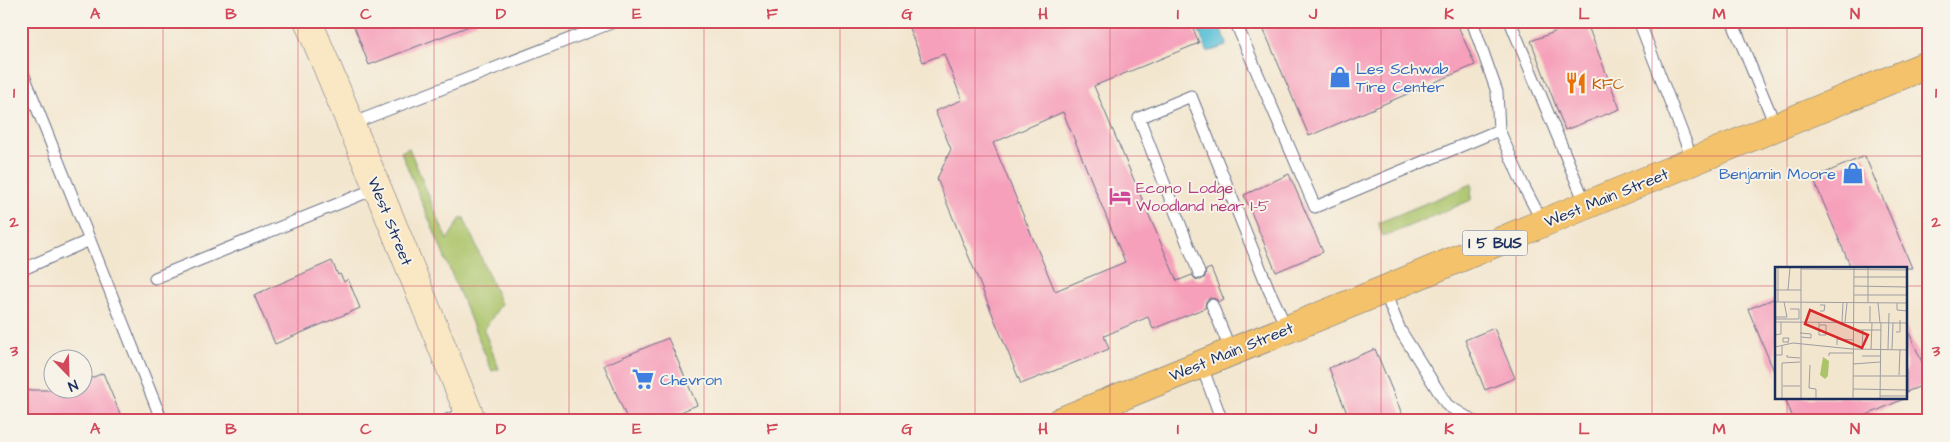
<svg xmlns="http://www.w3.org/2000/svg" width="1950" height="442" viewBox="0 0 1950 442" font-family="'Architects Daughter',sans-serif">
  <rect width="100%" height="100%" fill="#f7f3e8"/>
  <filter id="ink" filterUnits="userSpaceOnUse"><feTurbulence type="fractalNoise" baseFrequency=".02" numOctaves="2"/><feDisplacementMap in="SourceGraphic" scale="10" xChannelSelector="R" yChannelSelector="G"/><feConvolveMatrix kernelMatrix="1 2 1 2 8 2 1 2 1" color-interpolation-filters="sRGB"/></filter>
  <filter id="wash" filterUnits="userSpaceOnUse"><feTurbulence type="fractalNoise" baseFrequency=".0096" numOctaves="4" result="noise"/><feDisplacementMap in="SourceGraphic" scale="20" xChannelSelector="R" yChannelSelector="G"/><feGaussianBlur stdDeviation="1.12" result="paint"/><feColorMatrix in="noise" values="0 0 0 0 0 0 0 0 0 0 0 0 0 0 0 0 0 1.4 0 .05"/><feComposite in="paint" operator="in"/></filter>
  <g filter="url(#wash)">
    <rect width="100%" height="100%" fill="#f3e6cf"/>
    <path fill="#abc46a" stroke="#637a64" d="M 409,148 L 447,240 L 461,218 L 464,218 L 501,304 L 484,330 L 499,369 L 492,371 L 401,152 Z
      M 1472,184 L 1471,200 L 1383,237 L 1378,223 Z"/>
    <path fill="#5ac0d8" stroke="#3a789b" d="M 1195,21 L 1217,21 L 1227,43 L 1226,46 L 1211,51 L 1207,51 Z"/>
    <g id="blocks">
      <path fill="#f6a0bb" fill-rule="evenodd" d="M 352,21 L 477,21 L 477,23 L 369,65 Z
        M 906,21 L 1190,21 L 1199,43 L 1094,86 L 1177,281 L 1192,275 L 1195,279 L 1201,280 L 1205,277 L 1206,270 L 1211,268 L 1224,300 L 1219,302 L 1216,299 L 1210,298 L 1206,301 L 1205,308 L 1153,329 L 1148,317 L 1104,336 L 1109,349 L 1021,384 L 937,179 L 951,149 L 935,111 L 962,100 L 944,54 L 923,62 ZM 1063,112 L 1125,262 L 1055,291 L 993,143 Z
        M 1260,21 L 1456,21 L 1475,65 L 1309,136 Z
        M 1583,21 L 1586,21 L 1620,109 L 1565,130 L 1531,41 Z
        M 1865,156 L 1912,268 L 1851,268 L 1813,178 Z
        M 1289,174 L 1323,252 L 1276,272 L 1244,195 Z
        M 332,261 L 338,275 L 340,274 L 344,282 L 348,279 L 360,308 L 275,344 L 254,295 Z
        M 1776,298 L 1776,376 L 1748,309 Z
        M 1906,326 L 1929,378 L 1929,383 L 1906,392 Z
        M 1494,328 L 1515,378 L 1485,390 L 1465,340 Z
        M 668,338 L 697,405 L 660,421 L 628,421 L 604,365 Z
        M 1375,349 L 1405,421 L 1350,421 L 1329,368 Z
        M 103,373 L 123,421 L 21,421 L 21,394 L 31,390 L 82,390 L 82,382 Z
        M 1785,398 L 1906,398 L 1853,421 L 1794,421 Z"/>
    </g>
  </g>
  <g filter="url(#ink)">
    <use href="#blocks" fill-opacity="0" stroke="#676f86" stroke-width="1"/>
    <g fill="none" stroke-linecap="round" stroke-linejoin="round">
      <g stroke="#676f86" stroke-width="13">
        <path id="service" d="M 1235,21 L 1315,207 L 1499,130
          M 1472,21 L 1497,92 L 1499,130 L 1523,185 L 1543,223
          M 1510,21 L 1586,205
          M 1639,21 L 1693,161
          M 1732,21 L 1776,127
          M 21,68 L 162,421
          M 351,124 L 616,21
          M 21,270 L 90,240
          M 1199,273 L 1139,118 L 1191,96 L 1269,290 L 1287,329
          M 155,278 L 377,188
          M 1384,290 L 1400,330 L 1447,405 L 1473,421
          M 1212,305 L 1231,351
          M 1201,364 L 1222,421
          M 445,421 L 468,411"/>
      </g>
      <g stroke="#676f86" stroke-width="29">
        <path id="secondary" d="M 308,21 L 394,228 L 472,421"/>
      </g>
      <g stroke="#676f86" stroke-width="29">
        <path id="primary" d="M 1061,421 L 1384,290 L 1543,223 L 1929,64"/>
      </g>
      <use href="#service" stroke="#fff" stroke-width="11"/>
      <use href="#secondary" stroke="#fae7c3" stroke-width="28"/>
      <use href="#primary" stroke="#f3c26a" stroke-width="28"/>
    </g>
  </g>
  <path fill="none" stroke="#d1495b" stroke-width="1" stroke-opacity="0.55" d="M 163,21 L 163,421M 298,21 L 298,421M 434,21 L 434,421M 569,21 L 569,421M 704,21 L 704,421M 840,21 L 840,421M 975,21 L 975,421M 1110,21 L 1110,421M 1246,21 L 1246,421M 1381,21 L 1381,421M 1516,21 L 1516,421M 1652,21 L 1652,421M 1787,21 L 1787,268M 21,156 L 1929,156M 21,286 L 1776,286M 1906,286 L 1929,286M 1787,398 L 1787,421"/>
  <defs>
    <g id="shop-bare" transform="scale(1.725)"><path d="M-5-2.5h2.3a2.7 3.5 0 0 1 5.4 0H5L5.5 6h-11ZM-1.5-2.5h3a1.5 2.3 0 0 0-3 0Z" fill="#3f7fe0" stroke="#f7f3e8" stroke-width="2.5" paint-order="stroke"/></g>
    <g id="restaurant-bare" transform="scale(1.725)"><path d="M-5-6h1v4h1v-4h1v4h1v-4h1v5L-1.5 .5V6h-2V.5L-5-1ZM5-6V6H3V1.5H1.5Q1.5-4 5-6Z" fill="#e8710a" stroke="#f7f3e8" stroke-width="2.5" paint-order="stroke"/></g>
    <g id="hotel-bare" transform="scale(1.725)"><path d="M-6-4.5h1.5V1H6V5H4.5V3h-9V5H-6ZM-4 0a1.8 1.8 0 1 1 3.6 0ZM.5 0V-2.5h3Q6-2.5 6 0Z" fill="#d1479c" stroke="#f7f3e8" stroke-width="2.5" paint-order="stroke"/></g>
    <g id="supermarket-bare" transform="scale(1.725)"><path d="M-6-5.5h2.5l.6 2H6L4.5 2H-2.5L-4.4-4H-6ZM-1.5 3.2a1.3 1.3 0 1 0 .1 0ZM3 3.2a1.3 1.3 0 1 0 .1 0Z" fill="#3f7fe0" stroke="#f7f3e8" stroke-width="2.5" paint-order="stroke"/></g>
  </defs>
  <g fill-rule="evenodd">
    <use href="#shop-bare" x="1340" y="77"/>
    <use href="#restaurant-bare" x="1576" y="83"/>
    <use href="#shop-bare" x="1853" y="173"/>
    <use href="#hotel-bare" x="1120" y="196"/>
    <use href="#supermarket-bare" x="643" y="379"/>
  </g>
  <g text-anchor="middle" stroke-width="4" stroke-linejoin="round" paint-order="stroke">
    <rect fill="#f7f3e8" stroke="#5d6a87" stroke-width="1" x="1462.5" y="230.5" width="65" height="25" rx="4"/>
    <g font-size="15" font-weight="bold" fill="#1b2f5e">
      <text x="1495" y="248">I 5 BUS</text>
    </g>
    <g font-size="16" fill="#366cbe" stroke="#f7f3e8" text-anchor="start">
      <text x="1356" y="74">Les Schwab<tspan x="1356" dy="18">Tire Center</tspan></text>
      <text x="1836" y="179" text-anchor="end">Benjamin Moore</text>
      <text x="660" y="385">Chevron</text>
    </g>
    <g font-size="16" fill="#c56008" stroke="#f7f3e8" text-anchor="start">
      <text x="1592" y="89">KFC</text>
    </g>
    <g font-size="16" fill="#b23c85" stroke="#f7f3e8" text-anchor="start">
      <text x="1136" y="193">Econo Lodge<tspan x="1136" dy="18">Woodland near I-5</tspan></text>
    </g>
    <g font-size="16" fill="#1b2f5e" stroke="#f7f3e8">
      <text transform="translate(1606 197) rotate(-22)" y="6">West Main Street</text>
      <text transform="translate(391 221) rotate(68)" y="6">West Street</text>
      <text transform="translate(1231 351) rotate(-22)" y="6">West Main Street</text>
    </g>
  </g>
  <g transform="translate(1775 267)">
    <rect width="132" height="132" fill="#f3e6cf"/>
    <path d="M 48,90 L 54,94 L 53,109 L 50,112 L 45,108 Z" fill="#abc46a"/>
    <path fill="none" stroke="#9d9da2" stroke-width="1" d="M 26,2 L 133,3M 79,10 L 133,10M 79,19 L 133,20M 0,23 L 26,23M 13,23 L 15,0M 79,28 L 133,28M 0,35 L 133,36M 3,35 L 3,0M 93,36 L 93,0M 103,36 L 105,56M 122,36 L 122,43 L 133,44M 95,39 L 95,56M 45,44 L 49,44 L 50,38 L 45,38M 0,50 L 12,50 L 9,35M 0,52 L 24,52 L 24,42 L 15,42M 0,55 L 0,68 L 6,67 L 6,55M 0,55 L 133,56M 44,55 L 44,68 L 51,68 L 51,58 L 45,58M 67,55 L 68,36M 70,55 L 72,36M 78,63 L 106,63M 121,65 L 125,65 L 125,53M 25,66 L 36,67 L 36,71 L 26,70M 13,76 L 13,75 L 14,71 L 8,71 L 8,75 L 13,75M 62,78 L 62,72 L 78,73M 0,80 L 18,76 L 77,82 L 133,83M 87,82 L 88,63M 96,82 L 97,56M 113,82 L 114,46M 117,82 L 118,56M 0,88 L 7,88 L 7,78M 12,88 L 12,90 L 25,91M 54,89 L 54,86 L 78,86M 87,89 L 105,89M 78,97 L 105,95M 35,98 L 34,121 L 41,122 L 41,132M 124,108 L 125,82M 78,109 L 132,109M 8,119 L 25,119M 78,122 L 132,123M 105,129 L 132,129M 7,132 L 7,96 L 25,95M 26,132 L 26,0M 78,132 L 79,0M 105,132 L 106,56M 132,132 L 133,68"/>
    <path fill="#d62828" fill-opacity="0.15" stroke="#d62828" stroke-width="2.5" d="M 35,43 L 93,68 L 87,81 L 30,57 Z"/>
    <rect width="132" height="132" fill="none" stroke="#1b2f5e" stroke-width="2.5"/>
  </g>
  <rect width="1950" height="442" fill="none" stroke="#f7f3e8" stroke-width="55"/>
  <g transform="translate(68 374) rotate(157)"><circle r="24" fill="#f7f3e8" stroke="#9fa5b1"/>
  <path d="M0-4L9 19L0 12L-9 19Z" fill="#d1495b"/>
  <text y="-8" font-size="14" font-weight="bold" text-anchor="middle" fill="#1b2f5e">N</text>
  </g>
  <rect x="28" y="28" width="1894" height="386" fill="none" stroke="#d1495b" stroke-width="2"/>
  <g font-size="16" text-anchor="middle" font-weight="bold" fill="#d1495b">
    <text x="95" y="19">A</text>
    <text x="231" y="19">B</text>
    <text x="366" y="19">C</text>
    <text x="501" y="19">D</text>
    <text x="637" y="19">E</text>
    <text x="772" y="19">F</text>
    <text x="907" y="19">G</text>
    <text x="1043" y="19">H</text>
    <text x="1178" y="19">I</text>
    <text x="1313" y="19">J</text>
    <text x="1449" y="19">K</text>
    <text x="1584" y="19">L</text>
    <text x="1719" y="19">M</text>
    <text x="1855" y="19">N</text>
    <text x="14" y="98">1</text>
    <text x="1936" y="98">1</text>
    <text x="14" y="227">2</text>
    <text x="1936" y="227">2</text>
    <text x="14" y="356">3</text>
    <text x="1936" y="356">3</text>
    <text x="95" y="434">A</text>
    <text x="231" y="434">B</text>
    <text x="366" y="434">C</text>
    <text x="501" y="434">D</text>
    <text x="637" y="434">E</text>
    <text x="772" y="434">F</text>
    <text x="907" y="434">G</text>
    <text x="1043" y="434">H</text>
    <text x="1178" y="434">I</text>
    <text x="1313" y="434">J</text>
    <text x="1449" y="434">K</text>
    <text x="1584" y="434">L</text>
    <text x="1719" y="434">M</text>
    <text x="1855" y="434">N</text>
  </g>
</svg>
